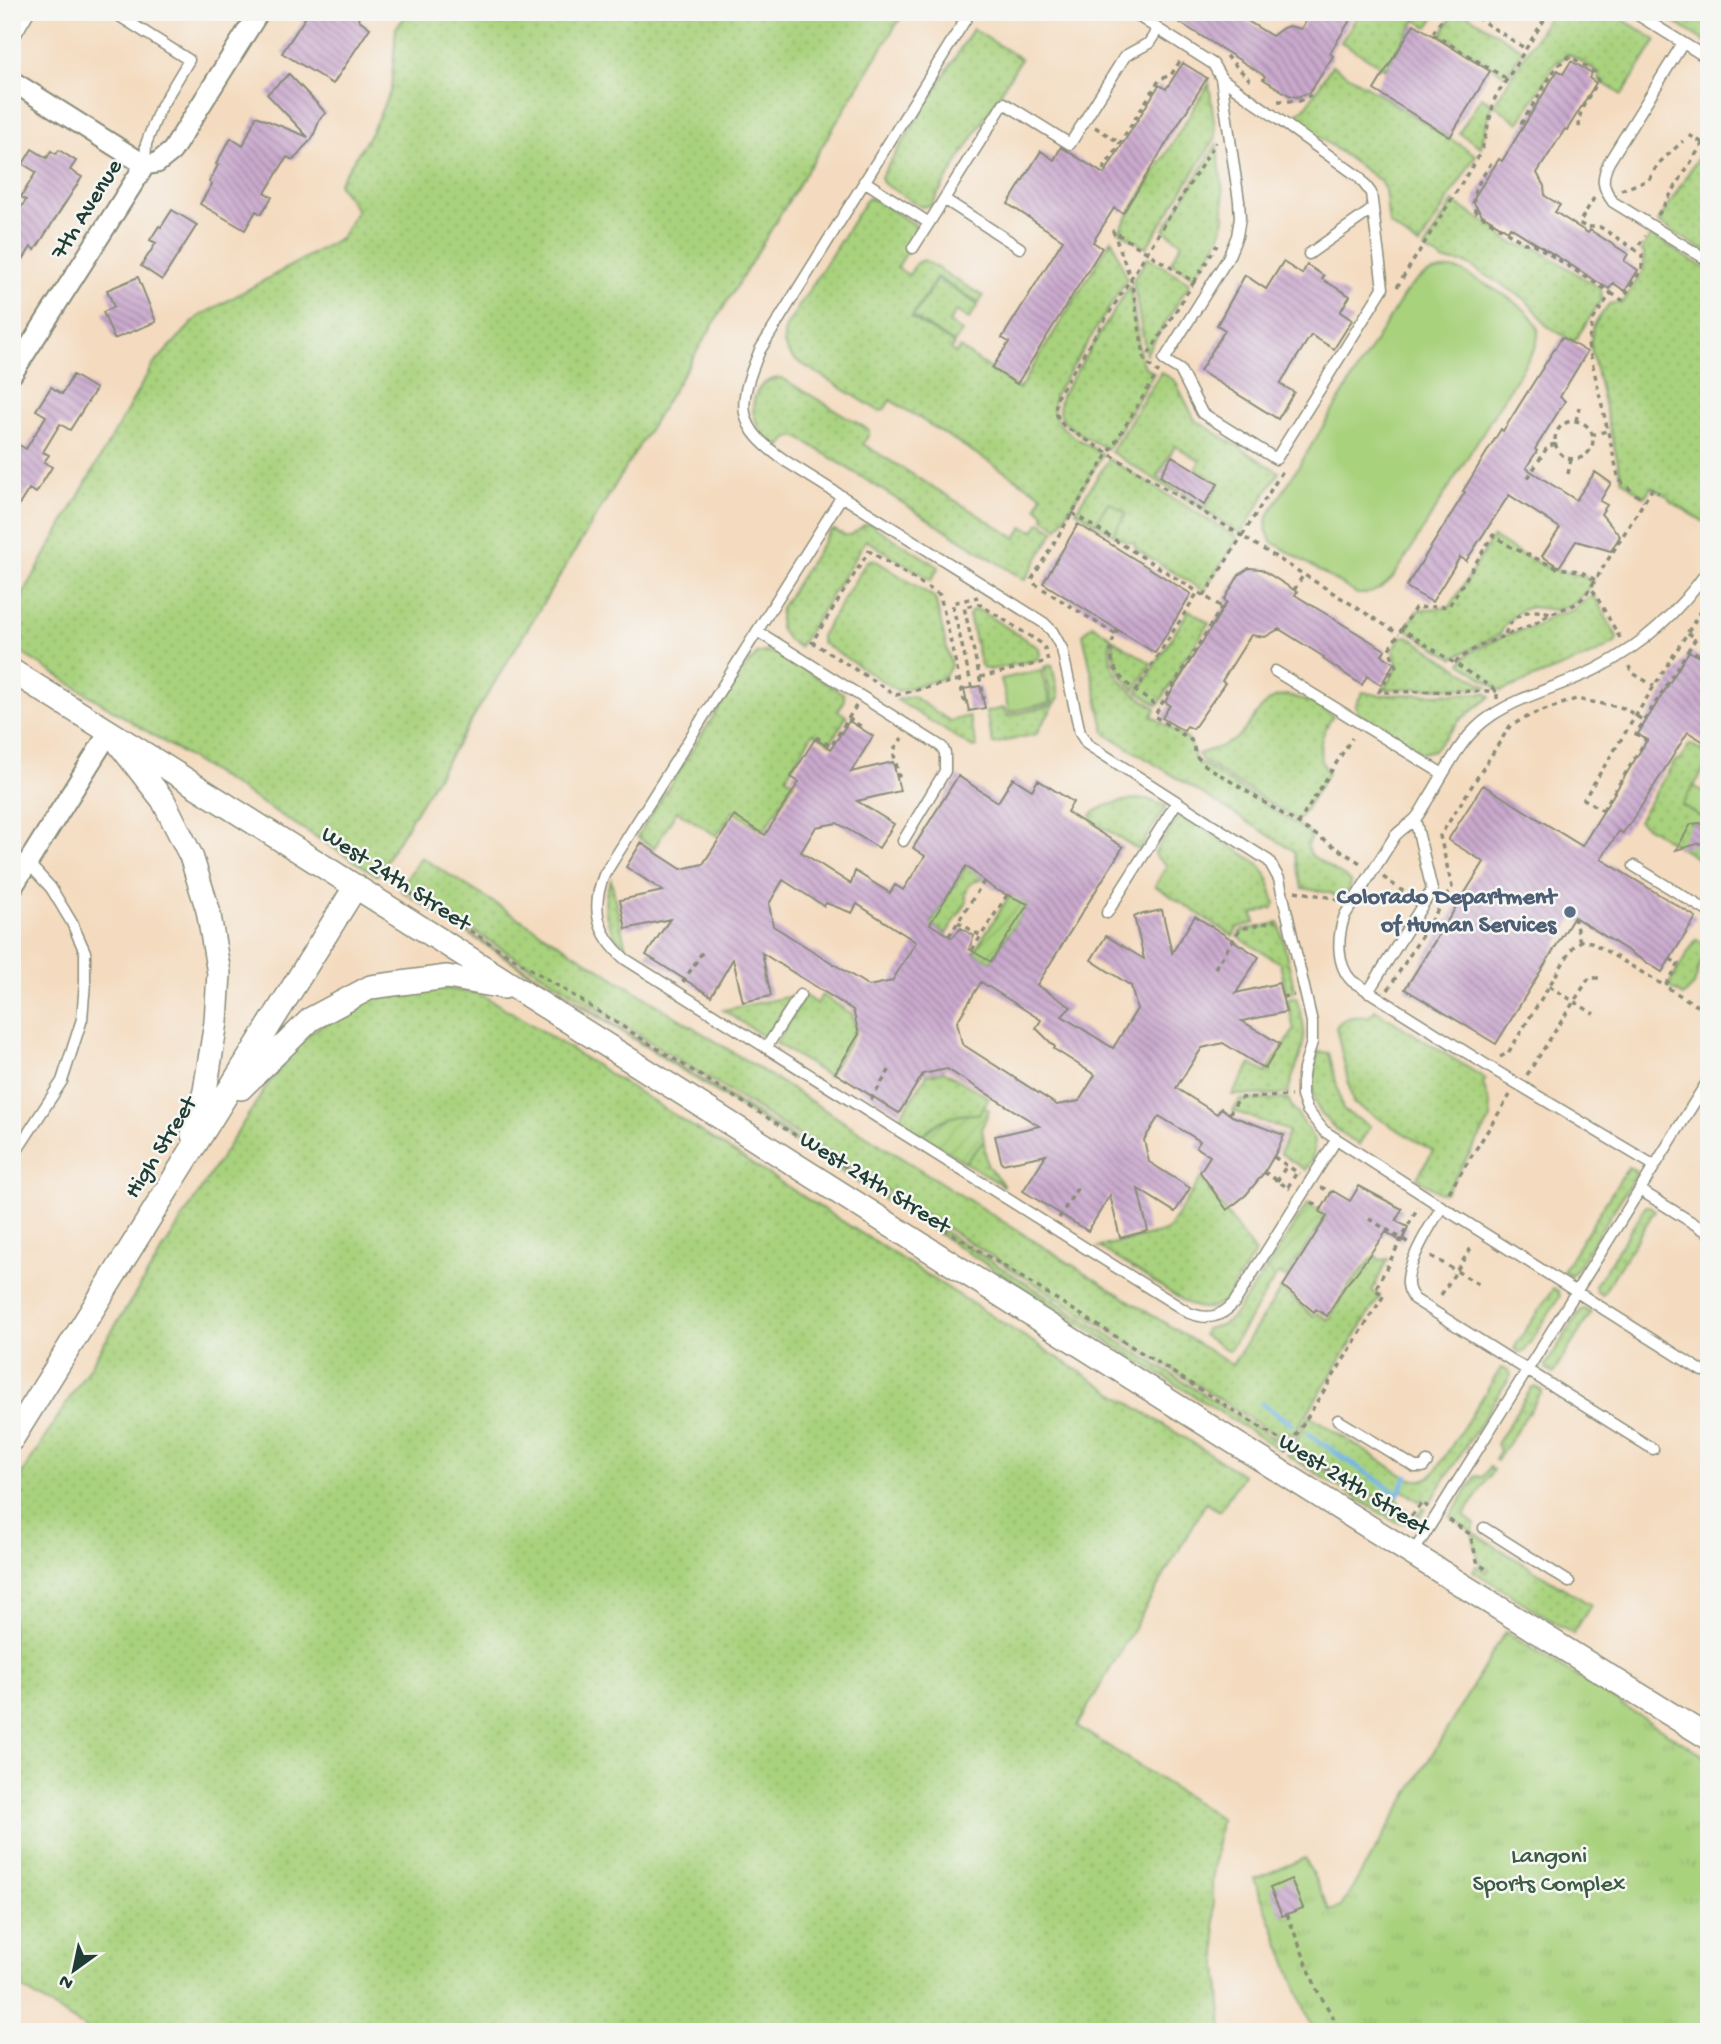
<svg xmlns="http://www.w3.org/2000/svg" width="1721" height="2044" viewBox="0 0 1721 2044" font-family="'Gochi Hand',sans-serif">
<defs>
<pattern id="grass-dots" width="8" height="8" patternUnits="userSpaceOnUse" patternTransform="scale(1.75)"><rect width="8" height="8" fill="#a9d27d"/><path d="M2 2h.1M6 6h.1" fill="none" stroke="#91b56d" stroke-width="1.8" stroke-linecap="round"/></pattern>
<pattern id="park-tufts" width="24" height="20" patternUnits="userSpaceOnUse" patternTransform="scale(1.75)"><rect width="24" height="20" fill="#a9d27d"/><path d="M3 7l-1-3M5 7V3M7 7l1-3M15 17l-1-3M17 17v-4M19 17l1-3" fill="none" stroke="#91b56d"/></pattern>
<pattern id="garden-furrows" width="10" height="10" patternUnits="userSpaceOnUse" patternTransform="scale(1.75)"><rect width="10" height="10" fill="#a9d27d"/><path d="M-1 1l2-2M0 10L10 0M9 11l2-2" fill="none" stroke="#91b56d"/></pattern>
<pattern id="building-back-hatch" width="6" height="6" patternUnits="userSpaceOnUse" patternTransform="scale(1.75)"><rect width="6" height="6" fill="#caa9cd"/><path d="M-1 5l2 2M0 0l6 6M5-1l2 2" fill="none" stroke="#a38ba7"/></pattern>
</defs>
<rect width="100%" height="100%" fill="#f6f6f2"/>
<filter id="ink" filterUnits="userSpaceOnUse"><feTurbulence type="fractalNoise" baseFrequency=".0143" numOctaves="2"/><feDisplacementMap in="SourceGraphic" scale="14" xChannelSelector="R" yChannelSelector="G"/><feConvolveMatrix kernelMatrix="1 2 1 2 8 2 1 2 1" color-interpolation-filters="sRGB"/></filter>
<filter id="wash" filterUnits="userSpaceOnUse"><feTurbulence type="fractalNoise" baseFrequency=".00686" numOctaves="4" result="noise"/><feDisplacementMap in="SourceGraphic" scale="28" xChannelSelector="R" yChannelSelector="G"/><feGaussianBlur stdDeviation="1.57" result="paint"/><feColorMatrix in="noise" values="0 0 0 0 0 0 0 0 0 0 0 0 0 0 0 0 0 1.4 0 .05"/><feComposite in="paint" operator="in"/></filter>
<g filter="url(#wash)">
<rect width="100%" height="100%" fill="#f4dbbf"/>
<path fill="url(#grass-dots)" stroke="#648858" stroke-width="2" d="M409 12H904L377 875 12 647V614L152 366 198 317 341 238 357 210 338 184 371 133 391 90 396 28Z
M1360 12H1438L1428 27 1416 20 1385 69 1341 42Z
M1455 12H1463L1523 50 1507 76 1441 35Z
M1552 12H1611L1656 40 1622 95 1600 81 1598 72 1569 54 1555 64 1519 123 1496 106V101Z
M1658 12H1709V44Z
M973 29 1021 59 931 205 921 207 883 183 881 177Z
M1332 65 1476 155 1419 246 1389 224 1385 190 1380 181 1293 118 1308 104Z
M1209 83 1216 137 1146 248 1119 231Z
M1481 97 1492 103 1481 147 1459 133Z
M1709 140V254L1658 222Z
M1217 144C1219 166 1228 210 1222 230 1217 247 1203 263 1194 277L1171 262 1182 243 1164 230Z
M869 198 879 202 918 227 919 231 917 236 897 268 909 275 916 263 924 260 983 296 979 303 937 277 911 318 954 344 951 350 956 353 960 348 1019 389 1112 239 1127 279 1055 395C1045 427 1081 440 1103 454L1058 528 1043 517 1044 514 1037 507 1042 495 890 400 884 410 879 411 794 359C784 349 781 340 786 327L864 203Z
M1453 202 1498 230 1503 237 1516 245 1533 246 1601 289 1602 299 1574 342 1546 325 1538 313 1525 299 1474 268 1465 263 1444 261 1424 249Z
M1651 235 1709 271V518L1706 523 1670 501 1668 497 1652 487 1644 497 1622 480 1590 344 1594 325 1609 304 1623 302 1644 269V252L1641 251Z
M1148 257 1190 283 1146 354 1133 280Z
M937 279 978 305 969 319 956 311 949 323 962 332 954 343 913 317Z
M1130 285 1141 360 1145 367 1154 373 1107 449C1087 437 1050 425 1061 396Z
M1161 372 1175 381 1195 420 1279 472 1241 534 1181 496 1183 493 1205 507 1219 484 1196 468 1200 461 1175 446 1157 477 1179 491 1178 494 1111 452Z
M782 378 869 430V434L863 444 1016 538 1023 527 1034 531 1040 522 1055 530 1025 580 798 437C789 436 785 440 780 447 773 443 767 439 762 433 746 412 752 378 782 378Z
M1109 459 1238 538 1204 591 1136 549 1134 542H1127L1113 534 1126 513 1108 502 1095 523 1076 510Z
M870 524 939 567 931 580 866 540 799 647 788 640 779 627 781 608 829 533 834 530 844 535H851L864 525Z
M1493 537C1512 550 1534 563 1556 570 1572 575 1577 572 1593 581L1585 593 1575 603 1556 610 1531 607 1521 610 1508 621 1500 634 1453 658 1406 629 1418 610 1450 607Z
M873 559 935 598 951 666 944 678 898 691 821 642V636L867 561Z
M1593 594 1617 637 1616 642 1597 653 1501 691 1461 663 1465 657 1475 650 1506 635 1536 626 1553 615 1571 611Z
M973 610H979L1039 648 1040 656 1036 660 989 670 983 668 980 663 969 615Z
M1189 610 1209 623 1189 655 1186 656 1182 662 1183 665 1158 705 1138 692Z
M1092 625 1111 637C1104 675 1128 690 1156 708L1152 716 1190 741 1194 756 1197 761 1308 832 1311 837 1307 846 1311 855 1351 881V885L1342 901 1330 893 1302 888 1294 851 1105 733 1083 634Z
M1408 636 1487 687 1384 689 1398 666 1393 650 1401 637Z
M1114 640 1151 663 1135 690C1120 676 1110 660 1114 640Z
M764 652 777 653 844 694V702L838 711 847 716 830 743 813 733 786 777 794 782 764 831 733 811 717 836 677 811 654 848 637 837 741 673 757 654Z
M1052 665 1059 697 1036 734 993 744 986 712 1004 708 1007 716 1053 705 1044 667Z
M1363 692 1377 695 1486 693 1490 697 1460 720 1434 750 1422 753 1357 713 1356 704Z
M1287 695 1313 703 1333 716C1321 734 1314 753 1328 773L1298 821 1204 762 1198 754C1210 750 1223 747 1234 740 1255 725 1257 698 1287 695Z
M912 696 950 721 969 716 977 747 973 748 897 700Z
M1690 744 1702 751 1705 747 1709 749V762L1682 805 1709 822 1707 828 1700 823 1691 824 1705 842 1709 835V866L1638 821 1675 761 1680 760Z
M1136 799H1147L1166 806 1139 850 1093 821 1091 815C1104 804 1119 802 1136 799Z
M1179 817 1186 818 1259 864 1268 878 1275 903 1273 908 1253 914 1255 923 1238 927 1233 936 1155 886 1167 865 1156 857 1155 852Z
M421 857 1232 1365 1281 1289 1313 1316 1317 1313 1328 1320 1350 1284 1375 1255 1380 1260 1388 1259 1372 1291 1380 1296 1293 1436 1286 1431 1281 1438 402 886Z
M967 865 983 876 981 880C969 881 963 891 967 902L946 934 930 924Z
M611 880 626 949C607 931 599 905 611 880Z
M400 890 1284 1445 1280 1450 1072 1319 1073 1316 1066 1312 1064 1314Z
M1279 923 1295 992 1286 993 1280 963 1238 937 1241 931Z
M1696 939 1709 947V955L1701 962 1694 985 1683 996 1668 986Z
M442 988 480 994 518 1016 1243 1475 1220 1511 1206 1503 1077 1726 1220 1818 1212 1884 1223 2032H92L12 1982V1490L220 1159 267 1086 293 1050 314 1030 369 998Z
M822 995 852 1014 856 1031 828 1076 776 1043 805 996 817 1004Z
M793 996 766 1035 763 1036 723 1010Z
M1296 997C1299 1009 1305 1022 1304 1035 1304 1055 1291 1074 1288 1094L1232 1095 1251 1064 1266 1073 1294 1030 1287 999Z
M1375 1010 1486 1079 1483 1083 1490 1105 1491 1119 1446 1192 1440 1193 1417 1178 1433 1151 1353 1103 1336 1027C1344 1015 1356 1016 1369 1017Z
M1318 1052 1329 1053 1343 1110 1370 1126 1359 1145C1317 1118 1304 1103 1318 1052Z
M944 1071 989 1098 979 1114C957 1113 937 1119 922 1136L898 1120 927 1075Z
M1288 1099C1301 1128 1328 1135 1306 1170L1280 1153 1289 1131 1233 1111 1240 1100Z
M984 1141 987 1165 1003 1184V1186L965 1162Z
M1628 1167 1635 1170 1636 1175 1573 1274 1570 1276 1564 1271V1269Z
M1201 1178 1255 1253 1225 1300C1214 1310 1204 1310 1190 1305L1099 1247 1167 1231Z
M1646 1206H1649L1655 1210 1602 1295 1596 1291 1595 1286Z
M1267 1268 1275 1278 1229 1351 1203 1335 1205 1329 1221 1325 1232 1318Z
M1553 1289 1558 1292 1560 1296 1524 1352 1521 1353 1515 1349V1346Z
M1584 1309 1591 1313 1553 1374 1546 1368V1365L1581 1310Z
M1501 1368 1509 1371 1511 1375 1429 1504 1422 1499 1420 1502 1402 1490 1397 1497 1399 1505 1407 1510 1404 1515 1292 1445 1310 1416 1403 1475C1415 1482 1425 1483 1435 1472Z
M1535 1387 1542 1391 1497 1461 1495 1460 1500 1450 1496 1444 1531 1389Z
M1291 1449 1401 1518C1411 1521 1417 1515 1423 1507L1426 1509C1417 1522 1407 1527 1392 1520L1287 1455Z
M1472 1532 1591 1605 1573 1634 1473 1571 1476 1566 1487 1572 1489 1569 1479 1563Z"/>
<path fill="url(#park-tufts)" stroke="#648858" stroke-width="2" d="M1505 1632 1709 1759V2032H1317L1310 2022 1254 1879 1305 1858 1330 1911 1341 1907Z"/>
<path fill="url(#garden-furrows)" stroke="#648858" stroke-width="2" d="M1011 893 1028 904 991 962 974 952Z
M984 1107 989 1110 982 1128 984 1141 965 1162 922 1136C937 1119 957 1113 979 1114Z
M1308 1203 1326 1216 1286 1278 1279 1273 1275 1278 1267 1268Z
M1489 1467 1493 1470 1464 1516 1475 1524 1472 1532 1450 1517 1476 1476 1483 1477Z"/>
<path fill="#a9d27d" stroke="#648858" stroke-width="2" d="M1451 269 1461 271C1482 283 1532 305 1538 329 1539 335 1537 340 1536 346L1395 575C1384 587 1374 595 1357 594L1271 541 1266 529 1268 516 1405 293C1418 277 1429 270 1451 269Z
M1109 502 1126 513 1113 534 1095 523Z
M1041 670 1050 703 1009 712 1001 679Z
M1693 786 1709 796V822L1682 805Z"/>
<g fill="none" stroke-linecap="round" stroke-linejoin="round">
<path stroke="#73b5e8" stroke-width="5" d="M1262 1404 1292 1424
M1308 1434 1398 1494 1407 1477"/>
</g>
<g id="blocks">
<path fill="url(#building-back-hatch)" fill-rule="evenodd" d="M309 12H362L358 19 370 28 333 84 282 53Z
M1163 12H1233L1272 36 1283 28 1289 26 1301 29 1311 12H1355L1330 53 1333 56 1313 88 1309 93 1296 97 1289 95 1263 79 1265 76Z
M1414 24 1490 71 1450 137 1374 90Z
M1571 61 1592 73 1589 78 1596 83 1567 130 1565 129 1537 173 1544 186 1545 196 1560 205 1555 212 1588 233 1590 230 1628 254 1624 261 1638 270 1625 291 1613 283 1609 289 1510 227 1508 231 1481 214 1474 203 1475 196 1499 159 1502 161 1558 70 1563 74Z
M1183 63 1207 78 1123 213 1114 208 1093 242 1102 248 1017 384 992 368 1009 342 1002 338 1063 240 1008 204 1041 151 1054 160 1061 147 1104 174 1159 85 1166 89Z
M289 74 326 113 320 119 312 139 302 149 299 154 293 160 287 157 265 193 272 197 261 214 256 211 245 230 200 204 212 184 209 182 218 165 216 164 231 138 243 146 256 116 308 137 267 94Z
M32 149 47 158 51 151 56 154 59 150 76 161 70 170 82 177 35 250 31 247 12 277V221L26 200 21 197 36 172 23 164Z
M172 210 197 225 162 280 141 266 156 243 150 240 159 226 161 227Z
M1283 262 1302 274 1307 265 1324 276 1322 279 1350 296 1340 312 1352 320 1334 349 1311 335 1280 384 1294 392 1278 419 1200 371 1225 330 1217 325 1245 275 1266 289Z
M138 277 156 322 114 339 103 312 114 307 107 290Z
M1562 337 1587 352 1560 397 1565 401 1535 449 1537 451 1526 468 1576 500 1595 472 1611 483 1600 501 1607 505 1601 514 1620 536 1611 551 1576 541 1559 567 1542 556 1560 528 1509 495 1466 561 1460 557 1432 602 1406 587 1465 492 1463 491 1501 429 1503 431Z
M73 375 96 389 70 430 60 424 43 452 49 455 44 462 52 467 36 493 29 489 12 516V476L18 467 12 463V441L26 449 46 416 36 410 51 387 62 394Z
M1172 456 1218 484 1204 505 1160 476Z
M1078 524 1191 594 1155 653 1043 583Z
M1249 568 1261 569 1297 592 1295 595 1385 650 1382 655 1394 663 1381 685 1367 676 1362 685 1323 659 1324 657 1279 629 1265 637 1251 635 1222 681 1225 683 1193 729 1187 726 1184 731 1162 718 1170 705 1165 702 1227 602 1224 600 1239 575Z
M1709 641V745L1688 732 1629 826 1628 825 1623 833 1619 831 1601 859 1696 917 1662 972 1574 917 1496 1044 1405 989 1484 862 1448 840 1483 785 1582 846 1647 740 1638 734 1689 651 1699 657Z
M980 686 985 708 969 711 964 689Z
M849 721 873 736 851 772 893 762 900 791 857 801 894 824 879 848 837 823 816 827 801 852 851 884 855 871 890 893 895 885 903 890 925 856 913 848 958 776 998 802 1013 778 1032 790 1038 780 1073 802 1067 812 1123 847 1037 985 1071 1007 1062 1016 1113 1048 1137 1009 1131 986 1091 960 1106 936 1144 959 1134 916 1162 910 1172 953 1195 916 1259 957 1236 993 1279 983 1286 1012 1242 1021 1280 1044 1265 1069 1223 1043 1202 1048 1176 1088 1217 1114 1221 1108 1232 1116 1284 1135 1278 1149 1264 1173 1246 1195 1227 1210 1200 1172 1210 1156 1196 1147 1200 1141 1159 1116 1144 1140 1149 1162 1190 1188 1175 1212 1138 1189 1148 1231 1120 1238 1110 1195 1088 1231 1023 1191 1046 1155 1002 1164 995 1136 1039 1126 947 1069 923 1074 899 1113 835 1073 859 1034 853 1010 762 953 771 996 743 1002 733 959 711 996 646 955 670 919 626 929 620 900 663 891 626 867 641 843 681 869 703 864 734 816 765 835 799 782 791 777 815 739 831 749ZM966 866 994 889 1028 904 991 962 969 949 974 936 961 928 952 938 930 924ZM783 880 824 906 826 903 852 913 857 904 916 942 892 981 869 986 773 926 769 904ZM981 982 1041 1020 1036 1028 1055 1047 1054 1049 1095 1075 1079 1101 1057 1105 962 1044 957 1022Z
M1700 823 1707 827 1709 833 1705 842 1676 850 1691 824Z
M1359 1186 1402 1209 1396 1221 1408 1227 1402 1242 1386 1232 1357 1272 1345 1286 1327 1316 1316 1309 1314 1312 1283 1286 1327 1216 1320 1212 1329 1196 1333 1191 1350 1201Z
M1291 1879 1303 1908 1282 1916 1270 1888Z"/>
</g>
</g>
<g filter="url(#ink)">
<use href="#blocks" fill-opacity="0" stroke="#8a8c7a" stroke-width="2"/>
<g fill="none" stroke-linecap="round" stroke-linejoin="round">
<defs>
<path id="service" d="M113 12 189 60 159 110 146 144 145 165
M970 12 760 350C737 405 734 426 787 462L1044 623 1052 631 1062 649 1080 733 1087 744 1269 861 1279 879 1312 1022V1042L1304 1069 1302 1083V1096L1307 1110 1324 1131 1442 1207
M1633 12 1709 59
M1158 29 1213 64 1221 78 1239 201 1240 218 1237 236 1228 258 1164 360 1180 370 1202 413 1276 459 1383 288 1371 193 1359 177 1221 78
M12 41 29 12
M1683 43 1609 162C1601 179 1602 187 1613 202L1709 261
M864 181 929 223 1004 103 1070 144 1125 56 1149 43 1158 29 1132 12
M944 199 1020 248
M913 248 929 223
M1309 254 1373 209
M842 496 604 875C590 910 598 935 625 959L1189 1313C1208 1320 1220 1318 1234 1303L1336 1140
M757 631 942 747 945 753V771L903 841
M1275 671 1443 774
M1634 866 1709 912
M1107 913 1177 802
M1368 992 1432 890 1415 819
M766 1048 800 995
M12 1158 62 1081 82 1019 85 982V952L72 923 51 888 28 863
M1655 1166 1496 1071 1352 981C1336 965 1337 936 1345 915L1395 836C1401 829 1409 825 1415 819 1421 813 1425 803 1430 796 1448 767 1462 735 1491 716 1523 694 1564 686 1598 668 1643 645 1680 610 1709 569
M1640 1190 1709 1233
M1338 1420 1415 1467H1423L1427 1462
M1653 1449 1414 1299C1411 1294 1408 1290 1408 1284 1406 1265 1431 1224 1442 1207L1702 1371
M1484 1528 1569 1582
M1413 1553 1709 1079"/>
<path id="minor" d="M12 81 145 165
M12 374 145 165 157 163 172 151 259 12
M12 888 110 731"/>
<path id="tertiary" d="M12 671C579 1024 1140 1388 1709 1738
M120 745 163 800 191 856 208 910 219 973 216 1022 205 1091 193 1135
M241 1088 311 1019 371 987 447 977 504 987
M12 1439 356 886"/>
</defs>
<use href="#service" stroke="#8a8c7a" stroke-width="13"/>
<use href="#minor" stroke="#8a8c7a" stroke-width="23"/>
<use href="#tertiary" stroke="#8a8c7a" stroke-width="26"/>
<path stroke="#8a8c7a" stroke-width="3.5" stroke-dasharray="5 5" stroke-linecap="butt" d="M1468 12 1526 49
M1433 33 1446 12
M1433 34 1507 79
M1226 56 1250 80
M1278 101H1299L1311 95
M1521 124 1557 66 1570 56 1596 73 1598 82C1587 100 1576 111 1580 132
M1095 127 1120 143
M1689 135 1703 143
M1482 149 1495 98 1549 12
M1491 163C1482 179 1467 195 1476 212L1524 243H1532L1611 293 1593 320 1588 344 1619 480 1644 501
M1103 170 1160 79 1171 75 1182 58
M1621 190 1649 180 1658 164 1683 141
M1594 198 1579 223 1586 227H1600L1636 250 1645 236
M1658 215 1709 133
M1194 282 1217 245
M1397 287 1479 155
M1611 293 1622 300 1642 269V254L1637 251
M1576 421 1579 407
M1555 440a19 19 0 1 1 38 0a19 19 0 1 1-38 0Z
M1591 435 1607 431
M1282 472 1242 536 1399 634
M1568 474 1571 459
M1528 478 1548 446 1556 444
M1072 513 1222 607
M1294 590 1304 574
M1204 596 1242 536 1064 426C1055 416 1054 408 1058 395L1216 142
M1222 607 1154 716 1191 740 1197 757 1205 765 1362 864
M1118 629C1096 667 1131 689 1159 707
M1402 629 1415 608 1449 606 1493 535 1511 547 1557 568 1580 571 1595 580
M1688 633 1696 638 1689 649
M1115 634 1035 584 1032 579 1158 372 1145 362 1131 279 1113 231 1194 282 1144 361
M1505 634C1514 612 1529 608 1551 613
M1620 638 1591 587 1652 489 1659 493
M1455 663C1478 642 1506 637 1533 624 1540 621 1545 616 1552 613 1572 605 1578 607 1591 587
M1629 666 1631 672 1654 686
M980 677 1048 661 1044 645 979 604 964 607 984 697 982 698
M959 680 896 695 812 642 869 551 940 595 964 700H966
M972 688 952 603 978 597
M1135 692 1198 592
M1497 699V691L1402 629 1389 649 1396 665 1379 692 1497 691
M848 718 862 727 861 729
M816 737 831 746 856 706
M897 776H899L893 751 902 738
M1603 810 1646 740 1636 734 1689 649 1698 654 1709 637
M1604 811 1584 799 1709 598
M1298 824 1352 738
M1383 877 1411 897
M402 888 1403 1517 1412 1515 1422 1503 1428 1507
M1295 891 1333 898 1339 901
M1445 900 1456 907
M1574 917 1580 942
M958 922 981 936
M949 936 986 878
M972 950 1009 892
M1670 959 1679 964 1665 986 1709 1013
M1215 968 1240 929 1275 921
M683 982 703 951
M1549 986 1594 1014
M1388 990 1452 887 1440 836 1510 726 1531 715 1576 699 1624 708 1644 721
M1283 997 1294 995
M1500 1057 1508 1053 1573 947 1581 941 1591 942 1665 986
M1527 1075 1589 978H1600
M871 1100 890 1069
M1229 1114 1239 1098 1291 1096
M1274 1157 1300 1174
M1264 1172 1290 1189
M1277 1181 1287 1165
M1288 1187 1297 1172
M1321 1187 1332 1193
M1449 1192 1510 1095
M1312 1202 1322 1209
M1059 1218 1078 1187
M1369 1219 1409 1243
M1431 1256 1480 1285
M1441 1295 1471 1248
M1285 1453 1384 1295 1375 1290 1418 1207
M1449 1520 1470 1534 1478 1564 1488 1570
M1287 1914 1317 1990 1342 2032"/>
<use href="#service" stroke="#fff" stroke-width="10"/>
<use href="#minor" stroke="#fff" stroke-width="19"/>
<use href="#tertiary" stroke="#fff" stroke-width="23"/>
</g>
</g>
<circle fill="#5c6f8a" stroke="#f6f6f2" stroke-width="2.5" cx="1570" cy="912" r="7"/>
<g text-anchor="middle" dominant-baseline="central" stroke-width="5" stroke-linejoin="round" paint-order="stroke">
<g font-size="24" fill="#1f3d34" stroke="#f6f6f2">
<text transform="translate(88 210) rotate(-58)">7th Avenue</text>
<text transform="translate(395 880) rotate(33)">West 24th Street</text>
<text transform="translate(162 1148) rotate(-58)">High Street</text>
<text transform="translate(874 1184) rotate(32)">West 24th Street</text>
<text transform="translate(1353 1486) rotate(32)">West 24th Street</text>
</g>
<g font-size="24" font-weight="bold" fill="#4e5e75" stroke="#f6f6f2" text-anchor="end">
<text x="1556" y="898">Colorado Department<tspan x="1556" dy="28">of Human Services</tspan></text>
</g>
<g font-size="24" fill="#3b5b43" stroke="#f6f6f2">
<text x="1549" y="1857">Langoni<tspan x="1549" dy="28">Sports Complex</tspan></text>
</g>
</g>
<rect width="1721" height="2044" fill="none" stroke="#f6f6f2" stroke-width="42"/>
<g transform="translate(74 1970) rotate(213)" stroke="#f6f6f2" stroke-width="5" paint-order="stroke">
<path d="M0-5L12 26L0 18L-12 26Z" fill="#1f3d34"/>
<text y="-10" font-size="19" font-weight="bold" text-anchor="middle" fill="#1f3d34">N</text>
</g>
</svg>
